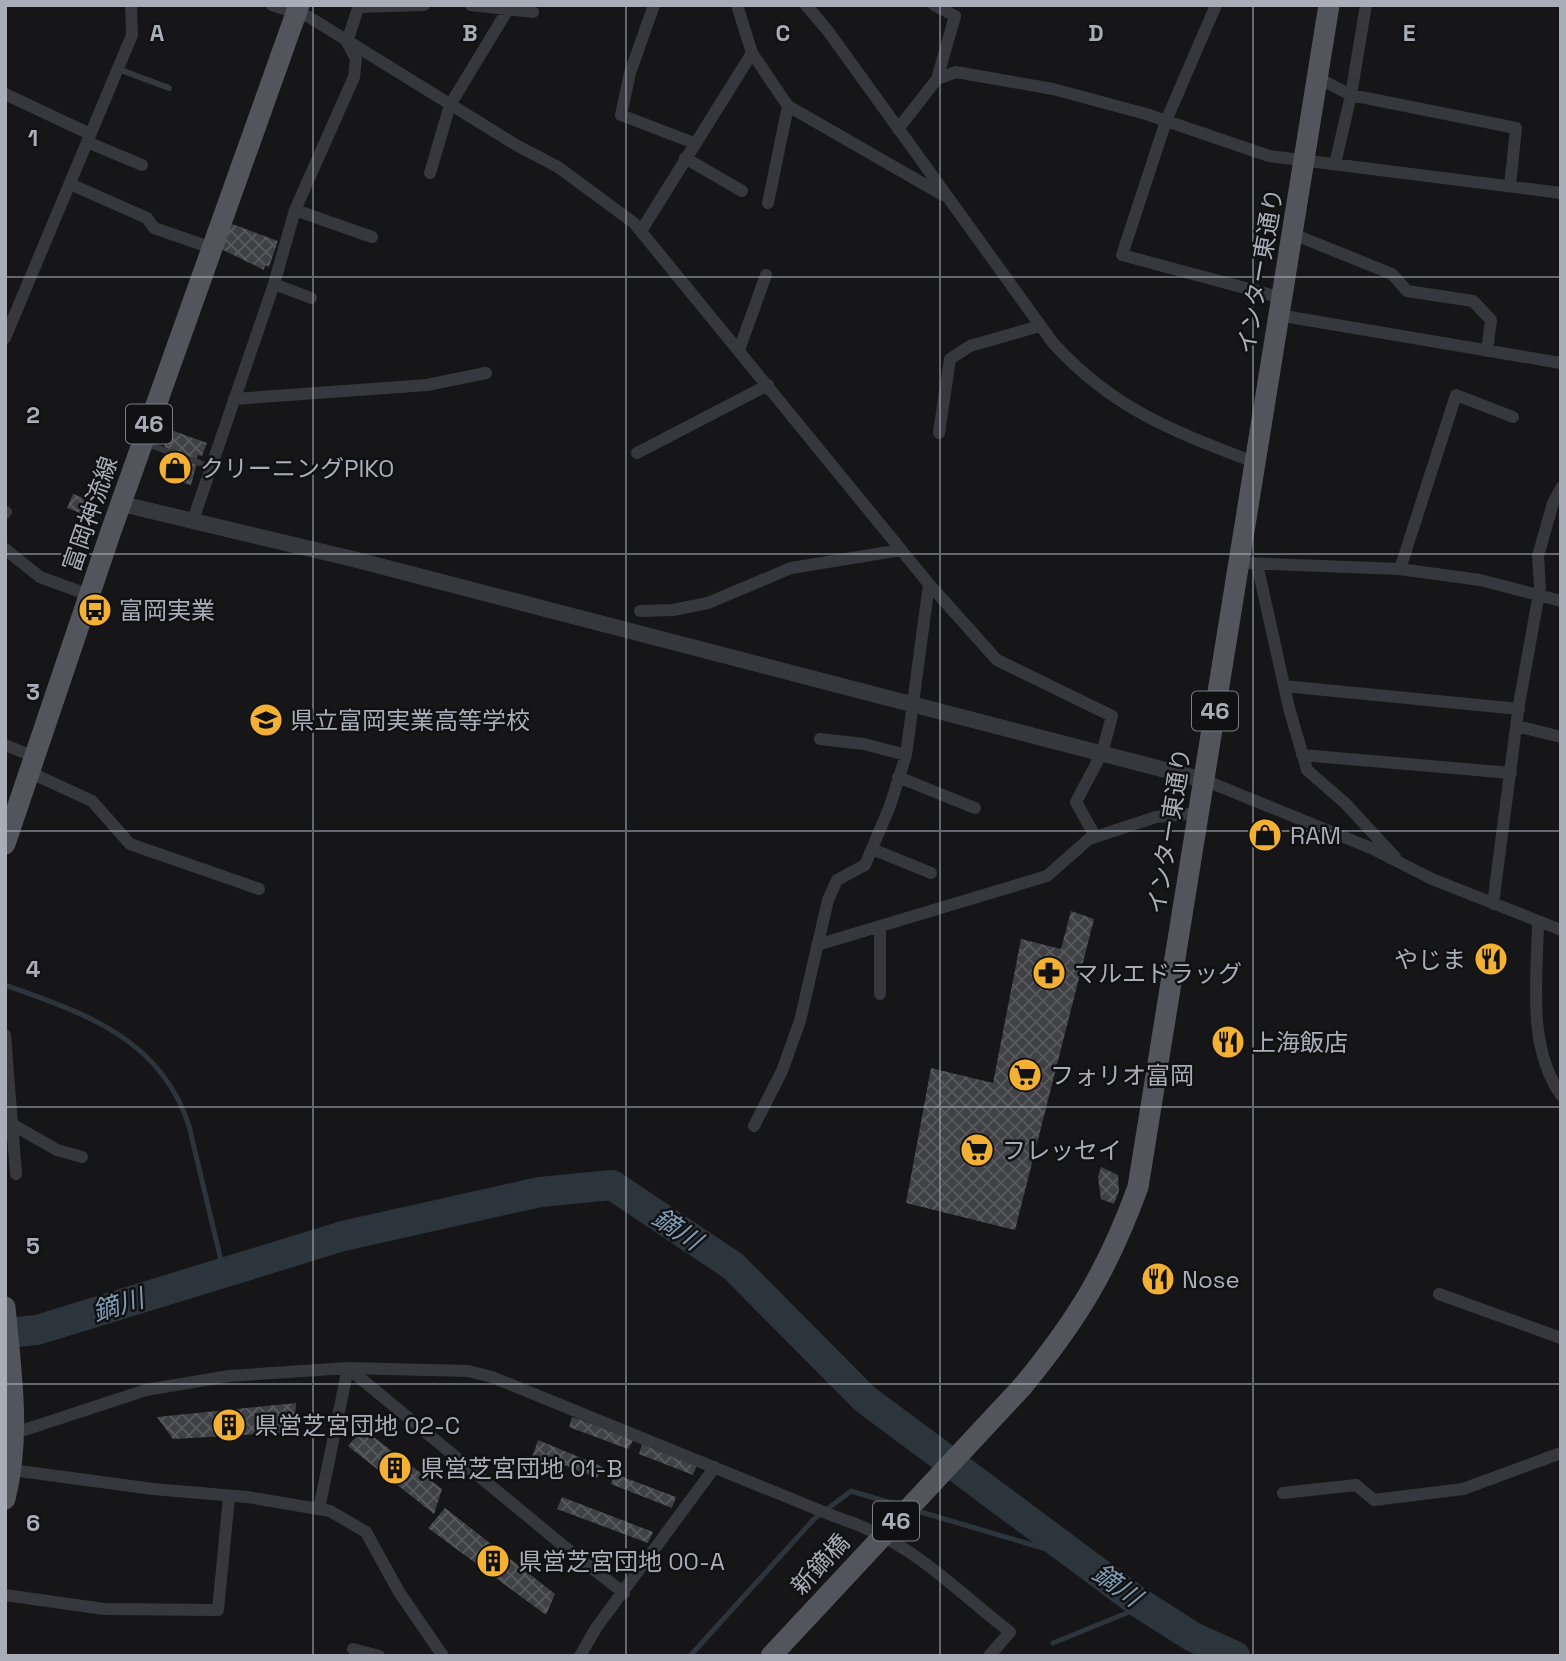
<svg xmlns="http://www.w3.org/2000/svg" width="1566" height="1661" viewBox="0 0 1566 1661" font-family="'Space Grotesk','Noto Sans JP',sans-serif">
<defs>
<pattern id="building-cross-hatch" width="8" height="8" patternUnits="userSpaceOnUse" patternTransform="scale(1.75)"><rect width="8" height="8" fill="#404145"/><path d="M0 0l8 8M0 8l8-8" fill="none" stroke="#595a5e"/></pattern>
</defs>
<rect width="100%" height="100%" fill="#161618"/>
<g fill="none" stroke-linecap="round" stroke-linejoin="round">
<path stroke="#2c353c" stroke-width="5" d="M5 985C84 1013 161 1038 189 1126L224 1273
M914 1510 1080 1559
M1053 1643 1144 1606
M690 1656 814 1519 851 1491 901 1506"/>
<path stroke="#2c353c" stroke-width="30" d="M5 1333 37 1330 343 1236 540 1192 612 1185 733 1266 865 1399 1138 1602 1193 1637 1235 1656"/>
</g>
<path fill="url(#building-cross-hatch)" d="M232 224 278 241 269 267 265 265 264 270 221 249Z
M171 430 207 443 202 456 198 455 196 460 164 447Z
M166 454 197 463 191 485 160 476Z
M73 494 94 502 88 516 67 508Z
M1071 911 1094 919 1015 1230 906 1203 931 1068 993 1083 1021 939 1061 949Z
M1101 1167 1118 1175 1119 1191 1114 1204 1101 1199 1098 1177Z
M296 1403 294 1432 173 1439 157 1417Z
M572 1417 634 1439 628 1449 569 1427Z
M363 1429 442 1489 434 1514 348 1446Z
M538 1440 603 1467 597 1478 546 1458 540 1463 531 1460Z
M642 1444 697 1465 693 1475 639 1454Z
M615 1474 676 1497 672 1508 611 1484Z
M562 1497 653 1532 648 1543 557 1509Z
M445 1508 555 1594 546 1615 428 1528Z"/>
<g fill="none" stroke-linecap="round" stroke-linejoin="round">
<path stroke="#37383d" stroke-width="6" d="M118 69 169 88
M147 444 211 467"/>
<path stroke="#37383d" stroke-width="12" d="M272 5 309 17 516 145 558 167 634 223 929 584 997 660 1112 716 1102 753 1076 802 1095 836
M471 5 533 12
M654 5 630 73 621 115 694 143
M737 5 752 53 788 106 943 195
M806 5 828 31 1053 343C1113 409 1173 431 1254 462
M934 5 955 16 937 79
M1216 5 1166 121 1122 255 1282 298
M358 7 424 5
M1318 78 1351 95 1516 128 1510 186
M5 94 90 134
M898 129 937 79 956 72 1053 89 1146 114 1269 156 1561 193
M87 142 142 165
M685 158 742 191
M1335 164 1351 95 1366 5
M430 173 450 105 507 11
M70 184 147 218 154 228 212 248
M768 203 788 106
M295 210 372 237
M641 231 752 53
M1293 234 1392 274 1407 291 1473 301 1491 320 1487 351
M274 284 311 298
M1278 315 1561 363
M5 338 132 35 131 5
M739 350 766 275
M234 399 427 385 486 373
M939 433 950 359 970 346 1040 326
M637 453 768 385
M5 513 6 512
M193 520 274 284 295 210 354 77 356 59 347 42 359 5
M5 549 40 577 89 595
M1240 556 1243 563 1400 569 1456 395 1513 417
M1257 564 1289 708 1307 770 1345 803 1395 857
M1399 569 1480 580 1561 601
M640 611 673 610 708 603 791 568 901 550
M1284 686 1519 709
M1517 726 1561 737
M820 739 864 744 906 755
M5 745 35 757
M1302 755 1511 773
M29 772 92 801 130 844 259 889
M898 777 975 808
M1204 780 1371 848 1432 879 1561 930
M872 849 931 873
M1493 904 1519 704 1540 588 1538 556 1553 503 1561 488
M1538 923C1537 980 1527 1046 1561 1095
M880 927V994
M817 945 1047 876 1089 839 1156 817 1199 813
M5 1035 16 1174
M15 1126 57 1150 82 1157
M754 1126 782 1071 800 1021 828 900 837 880 865 865 890 806 906 755 929 584
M1439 1294 1561 1338
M348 1368 571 1552 624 1593
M15 1433 146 1390 229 1376 348 1368 468 1371 492 1377 836 1517C912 1541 949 1585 1010 1632L989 1656
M12 1470 153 1489 247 1497 330 1511 366 1532 399 1592 443 1656
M1283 1493 1356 1485 1374 1500 1463 1489 1561 1453
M319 1509 348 1368
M5 1595 104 1609 218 1610 229 1497
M353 1649 379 1656
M580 1656 596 1628 715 1467"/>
<path stroke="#37383d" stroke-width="16" d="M122 504 353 559 1204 780"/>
<path stroke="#53555c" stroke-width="21" d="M5 844 110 534 299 5
M5 1307C11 1372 21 1435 5 1499
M1022 1387C1078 1319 1108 1269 1138 1187L1329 5"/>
<path stroke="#53555c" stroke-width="21" d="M771 1656 1022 1387"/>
</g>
<path fill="none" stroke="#a8adb8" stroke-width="2" stroke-opacity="0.55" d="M313 5V1656M626 5V1656M940 5V1656M1253 5V1656M5 277H1561M5 554H1561M5 831H1561M5 1107H1561M5 1384H1561"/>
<defs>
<symbol id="shop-disc" viewBox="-11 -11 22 22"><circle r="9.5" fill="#f2b134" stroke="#111113"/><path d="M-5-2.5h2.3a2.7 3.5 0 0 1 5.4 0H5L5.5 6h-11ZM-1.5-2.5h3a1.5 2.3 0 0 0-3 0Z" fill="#111"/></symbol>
<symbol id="bus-disc" viewBox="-11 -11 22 22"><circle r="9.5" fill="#f2b134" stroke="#111113"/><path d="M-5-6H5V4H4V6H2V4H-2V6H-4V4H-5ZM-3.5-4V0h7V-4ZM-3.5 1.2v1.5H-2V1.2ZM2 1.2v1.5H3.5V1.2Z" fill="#111"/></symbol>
<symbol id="school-disc" viewBox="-11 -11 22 22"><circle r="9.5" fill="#f2b134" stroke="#111113"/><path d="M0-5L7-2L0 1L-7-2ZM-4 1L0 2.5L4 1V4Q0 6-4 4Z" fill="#111"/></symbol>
<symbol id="restaurant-disc" viewBox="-11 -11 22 22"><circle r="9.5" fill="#f2b134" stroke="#111113"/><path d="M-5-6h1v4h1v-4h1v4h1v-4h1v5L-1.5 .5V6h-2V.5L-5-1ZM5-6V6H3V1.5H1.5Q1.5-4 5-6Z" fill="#111"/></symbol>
<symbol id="pharmacy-disc" viewBox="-11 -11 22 22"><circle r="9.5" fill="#f2b134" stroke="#111113"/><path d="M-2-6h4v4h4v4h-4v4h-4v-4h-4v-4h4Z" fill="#111"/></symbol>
<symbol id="supermarket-disc" viewBox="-11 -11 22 22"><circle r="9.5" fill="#f2b134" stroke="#111113"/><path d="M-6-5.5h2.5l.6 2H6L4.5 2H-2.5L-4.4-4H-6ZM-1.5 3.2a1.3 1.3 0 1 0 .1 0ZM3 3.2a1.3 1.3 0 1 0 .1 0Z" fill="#111"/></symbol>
<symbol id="building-disc" viewBox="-11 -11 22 22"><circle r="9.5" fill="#f2b134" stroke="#111113"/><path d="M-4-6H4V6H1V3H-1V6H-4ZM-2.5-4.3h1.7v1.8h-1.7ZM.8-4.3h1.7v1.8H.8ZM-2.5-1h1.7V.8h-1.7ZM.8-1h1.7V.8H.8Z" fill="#111"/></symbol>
</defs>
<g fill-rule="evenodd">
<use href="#shop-disc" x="156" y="449" width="38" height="38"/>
<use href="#bus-disc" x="76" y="591" width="38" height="38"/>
<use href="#school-disc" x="247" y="701" width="38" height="38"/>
<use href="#shop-disc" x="1246" y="816" width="38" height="38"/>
<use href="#restaurant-disc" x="1472" y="940" width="38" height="38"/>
<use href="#pharmacy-disc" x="1030" y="954" width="38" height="38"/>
<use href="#restaurant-disc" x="1209" y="1023" width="38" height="38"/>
<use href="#supermarket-disc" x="1006" y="1056" width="38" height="38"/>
<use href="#supermarket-disc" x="958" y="1131" width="38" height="38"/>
<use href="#restaurant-disc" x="1139" y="1260" width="38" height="38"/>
<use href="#building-disc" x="210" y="1406" width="38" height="38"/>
<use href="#building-disc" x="376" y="1449" width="38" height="38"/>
<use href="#building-disc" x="474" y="1542" width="38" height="38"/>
</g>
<g text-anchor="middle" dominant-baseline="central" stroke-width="5" stroke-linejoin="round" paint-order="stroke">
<g fill="#111113" stroke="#7b7e86" stroke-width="2">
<rect x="126" y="404.5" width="46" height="39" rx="5"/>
<rect x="1192" y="691.5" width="46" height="39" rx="5"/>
<rect x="873" y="1501.5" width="46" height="39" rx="5"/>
</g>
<g font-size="23" font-weight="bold" fill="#a8adb8">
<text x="149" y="424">46</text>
<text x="1215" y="711">46</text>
<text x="896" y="1521">46</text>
</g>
<g font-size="24" fill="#a8adb8" stroke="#111113">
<text transform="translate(1260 271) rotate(-80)">インター東通り</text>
<text transform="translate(90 514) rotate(-71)">富岡神流線</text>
<text transform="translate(1169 831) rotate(-81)">インター東通り</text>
<text transform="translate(820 1564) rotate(-47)">新鏑橋</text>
</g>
<g font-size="24" fill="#a8adb8" stroke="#111113" text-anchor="start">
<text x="200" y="468">クリーニングPIKO</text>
<text x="119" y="610">富岡実業</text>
<text x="290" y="720">県立富岡実業高等学校</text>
<text x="1290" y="835">RAM</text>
<text x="1466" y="959" text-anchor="end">やじま</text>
<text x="1074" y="973">マルエドラッグ</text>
<text x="1252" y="1042">上海飯店</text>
<text x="1050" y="1075">フォリオ富岡</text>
<text x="1002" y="1150">フレッセイ</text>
<text x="1182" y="1279">Nose</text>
<text x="254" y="1425">県営芝宮団地 02-C</text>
<text x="420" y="1468">県営芝宮団地 01-B</text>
<text x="518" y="1561">県営芝宮団地 00-A</text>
</g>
<g font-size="26" font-style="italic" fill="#7f9bb3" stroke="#111113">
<text transform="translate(677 1229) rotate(34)">鏑川</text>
<text transform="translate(118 1305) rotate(-17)">鏑川</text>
<text transform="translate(1117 1585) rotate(36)">鏑川</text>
</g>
</g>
<g font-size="23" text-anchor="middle" font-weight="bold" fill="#a8adb8" stroke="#111113" stroke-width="5" stroke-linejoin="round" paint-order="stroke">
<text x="157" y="41">A</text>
<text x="470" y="41">B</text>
<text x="783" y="41">C</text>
<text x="1096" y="41">D</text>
<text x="1409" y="41">E</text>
<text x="33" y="146">1</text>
<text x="33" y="423">2</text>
<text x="33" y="700">3</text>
<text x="33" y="977">4</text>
<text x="33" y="1254">5</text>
<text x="33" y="1531">6</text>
</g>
<rect width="1566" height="1661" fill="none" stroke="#a8adb8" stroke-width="14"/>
</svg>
